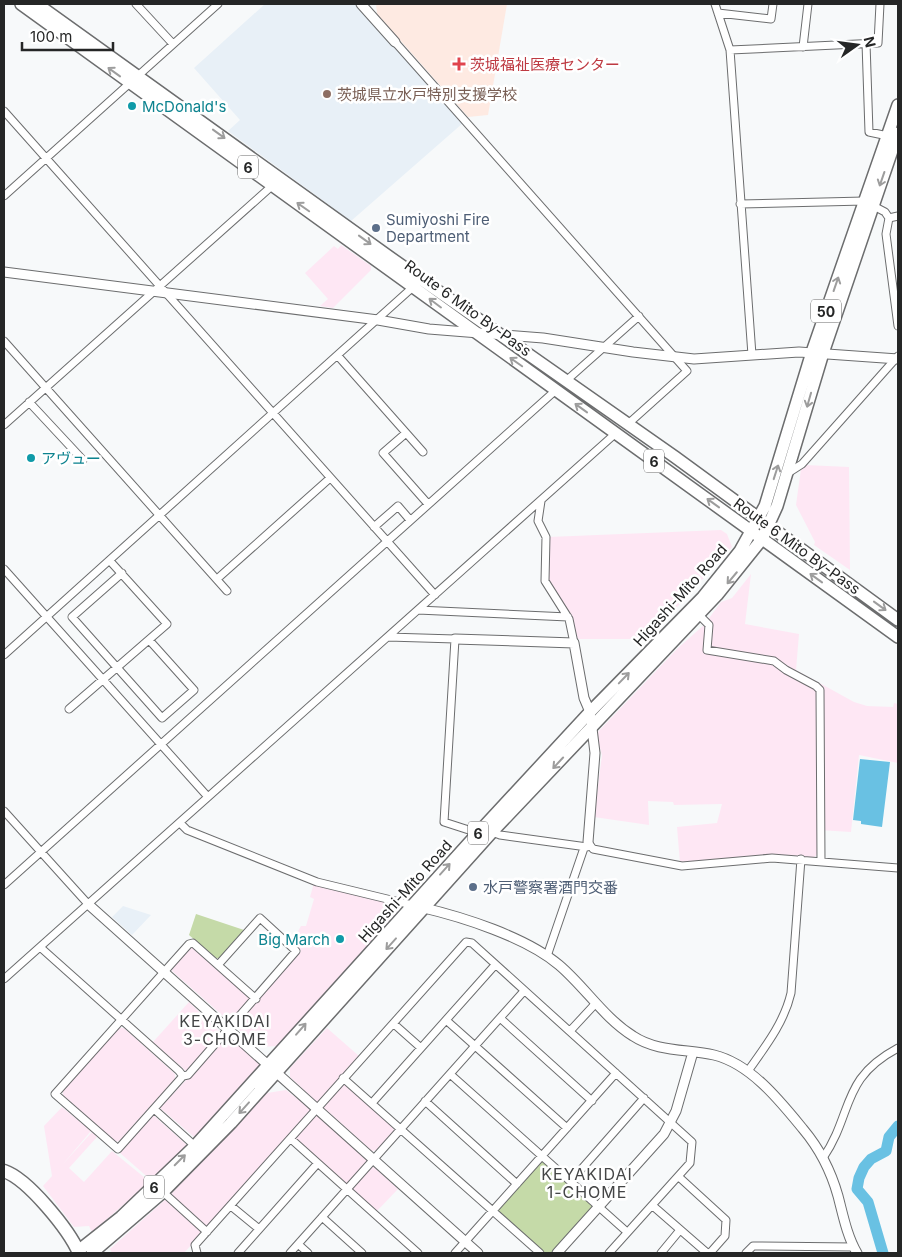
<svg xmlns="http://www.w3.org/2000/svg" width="902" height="1257" viewBox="0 0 902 1257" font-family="Inter,'Noto Sans JP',sans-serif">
<rect width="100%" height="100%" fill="#f7f9fa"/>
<path fill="#fee7f4" d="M341 245 371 266V270L333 308 320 306 328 299 305 273 334 246 338 249Z
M805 465 849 467 850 570 814 545 815 542 796 505 801 469Z
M721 530 727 534 732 547 647 640 643 636 640 639H578L569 613 551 589 547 576 548 537Z
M751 574 745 624 799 634 796 670 854 702 867 706 893 707 894 703 898 704V763L859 755 851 832 819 830 820 852 813 858 770 855 680 863 677 827 717 823 722 804 674 805 673 802 648 801 649 825 594 817 602 755 596 734 678 648 704 625 721 602 732 598Z
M314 883 402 906 278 1046 259 1047 235 1026 301 951 292 942 301 926H306L314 899 310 897Z
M193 947 251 1000 231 1023 172 971 173 967 189 948Z
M189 1002 222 1034 187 1072 153 1042Z
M119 1028H124L175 1074V1079L119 1141 115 1142 63 1095V1090Z
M327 1028 359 1056 318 1103 290 1077V1068Z
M228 1035 264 1065 194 1137 160 1108Z
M344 1083 393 1126 394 1131 377 1150 372 1151 323 1107Z
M286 1090 312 1110 205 1229 169 1196 267 1093Z
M62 1107 91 1131 63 1164 92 1132 97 1137 69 1168 84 1182 112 1151 150 1182 92 1232 89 1226 74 1227 43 1186 52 1176 44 1126Z
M317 1113 369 1159 347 1184 295 1138Z
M153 1115 187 1145 152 1181 120 1153Z
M374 1167 398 1189 376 1212 352 1190V1186L368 1168Z
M166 1199 203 1232 184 1253H112L110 1249Z"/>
<path fill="#e8f0f7" d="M265 4H357L463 123 351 221 228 131 240 120 194 68Z
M123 906 151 915 132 935 112 917Z"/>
<path fill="#feeae2" d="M376 4H507L488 115 468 117 377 14Z"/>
<path fill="#c5daa8" d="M196 914 244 930 220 958H215L189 935Z
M545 1161 592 1204V1208L551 1253H543L499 1213V1209L540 1162Z"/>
<path fill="#69c1e3" d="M860 759 890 762 882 827 861 824V821L853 820Z"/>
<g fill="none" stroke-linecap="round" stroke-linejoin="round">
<path stroke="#69c1e3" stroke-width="11" d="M883 1253 868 1202 857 1189 859 1178 864 1167 871 1159 886 1151 889 1137 898 1126"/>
<defs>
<path id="minor" d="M136 4 173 44
M715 4 730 50 752 355
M718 13 771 19 773 4
M395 42 687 371 628 424
M866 43 869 132 888 136
M803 47 808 4
M730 50 878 43 880 4
M4 111 435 595
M4 196 218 4
M740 204 864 201 885 212 889 218
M898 216 889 218 886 234 898 326
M4 341 227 591
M338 356 423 452
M567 380 639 316
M29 402 83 460
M4 425 273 185
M406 433 383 453 428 504
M788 473 802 464 898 356
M541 501 538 521 546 537 545 581 569 619 574 643
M374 527 398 506 410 520
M4 569 208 797
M122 573 72 617 162 718 194 690 150 641
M217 579 329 479
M418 610 568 617
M699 615 709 625 707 650 774 661 786 670 816 686 820 690 821 861
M388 637 455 639 444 822 478 833
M4 655 413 287
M69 709 167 624 110 561
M4 811 88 904
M180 823 187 830 317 882 412 905
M492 832 500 835 587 847
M588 842 593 849 682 866 772 858 898 868
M4 885 556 390
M40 947 179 1071 183 1076 118 1149 55 1094 189 944 193 943 256 999
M547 956 584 848
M4 979 616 433
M500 1018 592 1101
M446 1020 567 1128
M394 1024 421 1048
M570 1031 596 1003
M748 1071C765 1047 784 1023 791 993L801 859
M450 1074 627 1232
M183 1076 188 1075 296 951 260 918 218 965
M343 1078 540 1253
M425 1101 517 1184
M372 1103 495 965
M154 1109 195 1146
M291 1139 418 1253
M823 1158C854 1112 840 1079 898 1048
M679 1177 726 1220 725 1236 710 1253
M571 1181 644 1098
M163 1192 207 1232
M231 1206 259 1229
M653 1206 707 1253
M322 1217 362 1253
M298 1244 308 1253
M197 1253 195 1245 466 942 472 943 692 1142 690 1163 609 1253
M238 1253 317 1164
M290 1253 524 991
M455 1253 616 1073
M661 1253 680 1230
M746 1253 753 1246 853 1247"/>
<path id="tertiary" d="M361 4 395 42
M4 272 378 320 429 329 543 338 633 352 694 359 799 352 898 359
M455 639 574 643 584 698 590 712 595 753 588 842
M88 904 478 1253
M420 907C463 917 526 937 559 965 585 987 604 1018 633 1036 657 1052 687 1049 714 1055 751 1064 780 1101 803 1129 819 1148 831 1171 838 1196 843 1215 847 1236 857 1253
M557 1253 664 1134 676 1111 693 1052"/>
<path id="trunk" d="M21 4 898 637
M37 4 388 256 675 457 898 620
M78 1251 121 1217 195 1146 478 833 590 712 703 597 740 551 765 506 812 352 898 105
M92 1253 163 1192 231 1123 492 832 717 595 762 539 777 506 823 353 898 133"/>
<path id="motorway" d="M4 1171C28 1179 69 1230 79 1253"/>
</defs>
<use href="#minor" stroke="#6c6d6e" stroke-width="9"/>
<use href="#tertiary" stroke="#6c6d6e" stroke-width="11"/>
<use href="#trunk" stroke="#6c6d6e" stroke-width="14"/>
<use href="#motorway" stroke="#6c6d6e" stroke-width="15"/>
<use href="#minor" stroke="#fff" stroke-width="7"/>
<use href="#tertiary" stroke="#fff" stroke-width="9"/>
<use href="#trunk" stroke="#fff" stroke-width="11"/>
<use href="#motorway" stroke="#fff" stroke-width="12"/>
</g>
<defs><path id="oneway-shaft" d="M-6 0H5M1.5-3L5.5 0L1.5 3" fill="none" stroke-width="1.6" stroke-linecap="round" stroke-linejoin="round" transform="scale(1.25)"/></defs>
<g stroke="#9d9d9d">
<use href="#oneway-shaft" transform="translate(114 72) rotate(-144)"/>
<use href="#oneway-shaft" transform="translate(219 134) rotate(36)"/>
<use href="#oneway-shaft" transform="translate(882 179) rotate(109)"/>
<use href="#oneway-shaft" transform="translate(303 207) rotate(-145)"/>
<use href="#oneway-shaft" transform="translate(365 240) rotate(36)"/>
<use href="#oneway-shaft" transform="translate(836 284) rotate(-71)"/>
<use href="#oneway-shaft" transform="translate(435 303) rotate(-143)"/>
<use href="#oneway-shaft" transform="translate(516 362) rotate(-145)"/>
<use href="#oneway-shaft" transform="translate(809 400) rotate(106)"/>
<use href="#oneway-shaft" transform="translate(581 408) rotate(-144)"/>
<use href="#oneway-shaft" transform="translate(776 472) rotate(-72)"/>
<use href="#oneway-shaft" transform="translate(713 503) rotate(-144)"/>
<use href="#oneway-shaft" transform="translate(732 578) rotate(130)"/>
<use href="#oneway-shaft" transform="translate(816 578) rotate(-144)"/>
<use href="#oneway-shaft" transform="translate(880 606) rotate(36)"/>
<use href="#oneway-shaft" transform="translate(624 678) rotate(-46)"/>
<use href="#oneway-shaft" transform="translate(558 763) rotate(133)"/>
<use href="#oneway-shaft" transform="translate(445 869) rotate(-48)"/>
<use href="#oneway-shaft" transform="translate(391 944) rotate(132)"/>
<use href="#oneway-shaft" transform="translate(301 1029) rotate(-49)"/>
<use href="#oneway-shaft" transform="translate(244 1108) rotate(132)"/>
<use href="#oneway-shaft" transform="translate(180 1160) rotate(-45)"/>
</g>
<path fill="#e0444e" stroke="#fff" stroke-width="2" d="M456.5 56.5h5v5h5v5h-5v5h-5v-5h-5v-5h5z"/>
<circle fill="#8d6e63" stroke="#fff" stroke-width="2" cx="327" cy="94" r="5"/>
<g fill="#0f9aa8" stroke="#fff" stroke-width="2">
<circle cx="132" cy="106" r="5"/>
<circle cx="31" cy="458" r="5"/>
<circle cx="340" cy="939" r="5"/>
</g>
<g fill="#5c6f8a" stroke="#fff" stroke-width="2">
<circle cx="376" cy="228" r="5"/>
<circle cx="473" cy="887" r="5"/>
</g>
<g text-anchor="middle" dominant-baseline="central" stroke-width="5" stroke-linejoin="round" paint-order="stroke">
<g fill="#fff" stroke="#666767" stroke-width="1">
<rect x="238" y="155.5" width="20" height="23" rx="4"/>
<rect x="811" y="299.5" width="30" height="23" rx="4"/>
<rect x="644" y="449.5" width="20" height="23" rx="4"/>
<rect x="468" y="821.5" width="20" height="23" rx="4"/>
<rect x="144" y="1175.5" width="20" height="23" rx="4"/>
</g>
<g font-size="14" font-weight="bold" fill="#252626">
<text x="248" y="167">6</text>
<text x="826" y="311">50</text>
<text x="654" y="461">6</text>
<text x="478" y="833">6</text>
<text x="154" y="1187">6</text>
</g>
<g font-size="15" fill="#be3a42" stroke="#fff" text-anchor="start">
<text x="470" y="64">茨城福祉医療センター</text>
</g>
<g font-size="15" fill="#785e54" stroke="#fff" text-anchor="start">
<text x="337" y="94">茨城県立水戸特別支援学校</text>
</g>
<g font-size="15" fill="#0d838f" stroke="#fff" text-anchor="start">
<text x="142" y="106">McDonald's</text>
<text x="41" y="458">アヴュー</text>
<text x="330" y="939" text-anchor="end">Big March</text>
</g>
<g font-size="15" fill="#4e5e75" stroke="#fff" text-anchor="start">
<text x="386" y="219">Sumiyoshi Fire<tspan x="386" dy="17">Department</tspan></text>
<text x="483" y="887">水戸警察署酒門交番</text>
</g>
<g font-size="15" fill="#252626" stroke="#fff">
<text transform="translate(468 308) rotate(36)">Route 6 Mito By-Pass</text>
<text transform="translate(797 546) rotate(36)">Route 6 Mito By-Pass</text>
<text transform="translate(680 595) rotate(-48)">Higashi-Mito Road</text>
<text transform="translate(405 891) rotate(-48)">Higashi-Mito Road</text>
</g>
<g font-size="16" letter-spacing="1" fill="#444546" stroke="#fff">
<text x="225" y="1021">KEYAKIDAI<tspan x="225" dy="18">3-CHOME</tspan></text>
<text x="587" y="1174">KEYAKIDAI<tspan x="587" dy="18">1-CHOME</tspan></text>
</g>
</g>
<rect width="902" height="1257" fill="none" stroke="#252626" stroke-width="10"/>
<g transform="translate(857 45) rotate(76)" stroke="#ffffff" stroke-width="4" paint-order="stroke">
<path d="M0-4L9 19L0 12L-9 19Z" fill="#252626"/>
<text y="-8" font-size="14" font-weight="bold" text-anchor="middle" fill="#252626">N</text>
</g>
<path d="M22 42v8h91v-8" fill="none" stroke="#252626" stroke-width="2.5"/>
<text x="30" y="42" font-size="15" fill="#252626" stroke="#ffffff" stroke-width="4" paint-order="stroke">100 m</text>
</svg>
